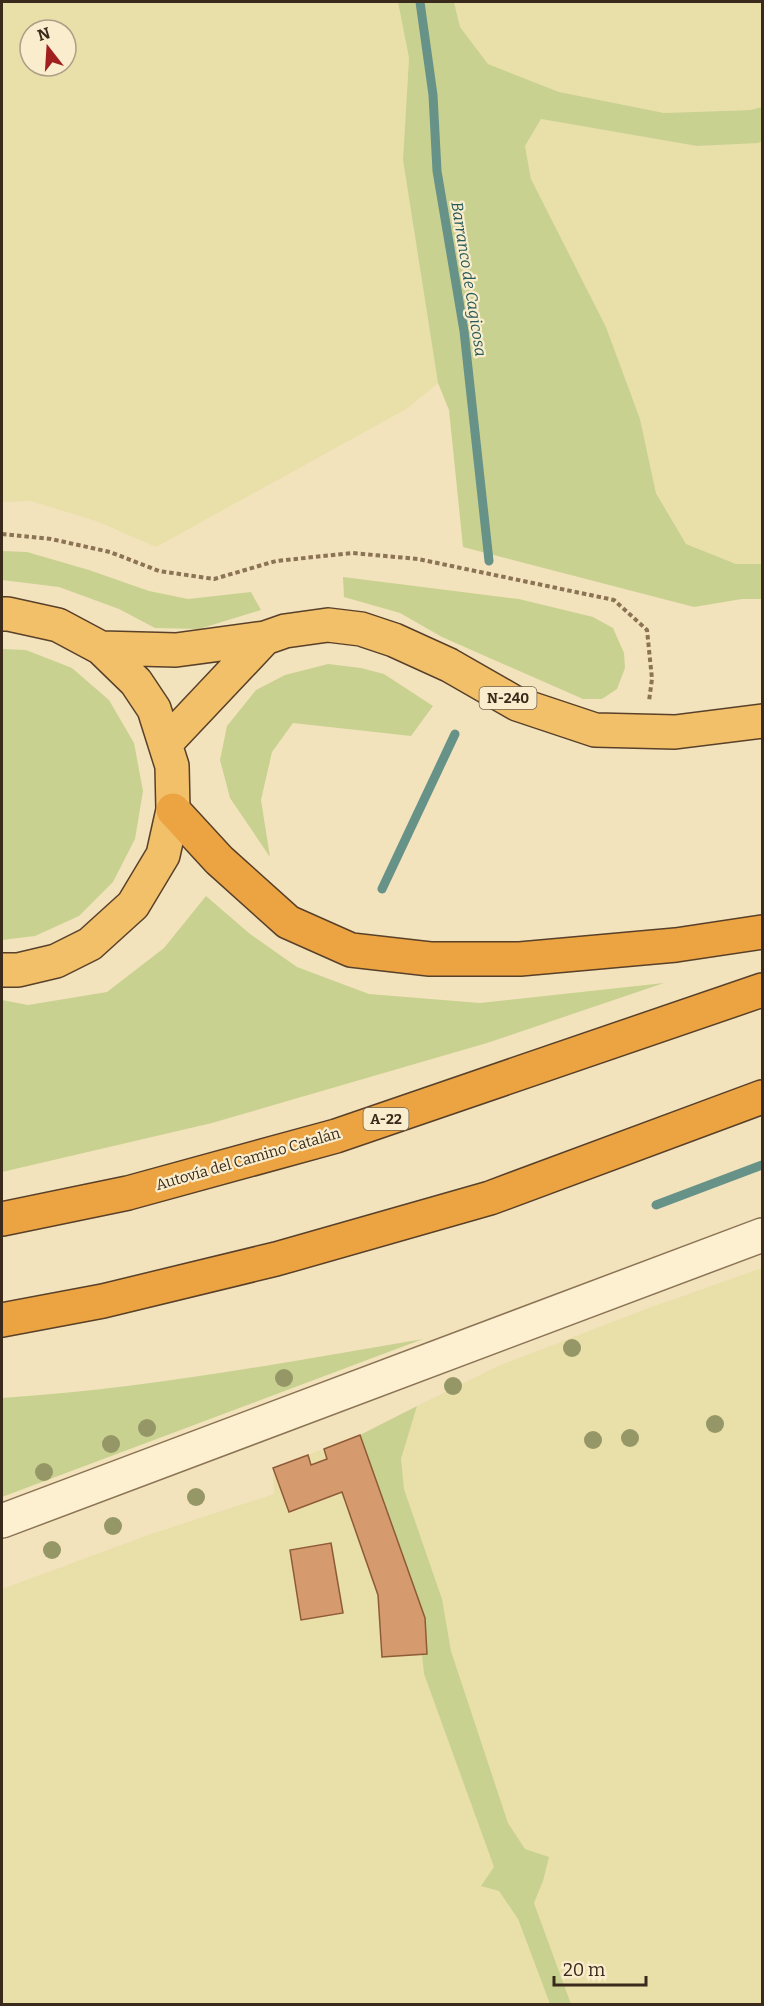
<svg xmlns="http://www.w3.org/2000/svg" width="764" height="2006" viewBox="0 0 764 2006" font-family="Bitter,serif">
<rect width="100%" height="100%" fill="#f2e3bd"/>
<path fill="#e9dfa9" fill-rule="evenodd" d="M2 2H398L409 58 403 161 438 383 408 408 156 547 96 521 31 501 2 502ZM30 30H66V66H30Z
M454 2H762V107L751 110 664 113 559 92 488 64 460 27Z
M541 119 697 146 762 141V564H736L686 544 656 492 640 419 606 327 531 179 525 146Z
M762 1268V2004H571L534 1903 543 1881 508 1823 451 1651 442 1599 404 1489 400 1460 417 1406 496 1367 646 1309Z
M360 1435 425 1618 427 1654 422 1655 424 1674 494 1867 499 1891 518 1919 550 2004H2V1589L151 1534 274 1494 273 1468Z"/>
<path fill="#c9d190" d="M398 2H454L460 27 488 64 559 92 664 113 751 110 762 107V141L758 143 697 146 541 119 525 146 531 179 606 327 640 419 656 493 686 544 736 564H762V599H742L694 607 463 547 449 410 438 383 403 160 409 58Z
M2 551 27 552 89 570 149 591 188 599 251 592 261 610 199 629 155 628 119 609 59 587 2 580Z
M343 577 519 599 593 617 613 628 624 653 625 668 617 689 602 699H583L442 637 400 613 344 597Z
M2 649 26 650 72 668 109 700 134 743 143 791 135 839 113 882 79 916 35 936 2 940Z
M328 664 361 668 384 674 433 706 411 736 293 723 272 752 261 800 270 857 230 798 220 760 227 726 256 690 285 675Z
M206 896 250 934 297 967 369 994 480 1003 664 983 487 1043 212 1123 2 1172V1000L28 1005 107 992 164 948Z
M423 1339 2 1497V1398C143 1389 283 1363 423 1339Z
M417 1406 401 1459 404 1489 442 1599 451 1651 508 1823 525 1849 549 1857 543 1881 534 1903 571 2004H550L518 1919 499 1891 481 1886 494 1867 424 1674 422 1655 427 1654 425 1618 360 1435Z"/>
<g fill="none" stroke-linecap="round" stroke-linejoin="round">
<path stroke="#679288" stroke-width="9" d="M420 2 433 95 437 171 464 331 489 561
M382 889 455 734
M656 1205 762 1165"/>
</g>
<path fill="#d59b6f" stroke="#8e5b37" stroke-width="1.5" d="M360 1435 425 1618 427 1654 382 1657 378 1595 342 1492 289 1512 273 1468 308 1455 311 1465 327 1459 324 1449Z
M331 1543 343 1613 301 1620 290 1550Z"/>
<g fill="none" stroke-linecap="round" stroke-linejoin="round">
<defs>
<path id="tertiary" d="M2 1521 762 1235"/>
<path id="trunk" d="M2 614H8L58 625 101 648 136 682 154 709 172 766 173 810 163 855 133 905 90 944 56 961 18 970H2
M101 648 176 650 265 638 285 631 328 625 361 629 394 640 449 665 517 704 595 730 675 732 762 721
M165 744 265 638"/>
<path id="motorway" d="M173 810 219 860 288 922 351 950 430 959H520L676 945 762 932
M2 1219 128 1193 336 1136 762 990
M2 1320 103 1301 276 1259 490 1198 762 1097"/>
</defs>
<use href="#tertiary" stroke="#8c7354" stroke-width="36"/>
<use href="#trunk" stroke="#594029" stroke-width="36"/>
<use href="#motorway" stroke="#594029" stroke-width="36"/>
<path stroke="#8c7354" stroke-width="4" stroke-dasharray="4.5 3" stroke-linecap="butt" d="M2 534 51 539 110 552 159 571 214 579 276 561 352 553 418 559 614 600 647 630 652 679 649 701"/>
<use href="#tertiary" stroke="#fcf0d1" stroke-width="33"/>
<use href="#trunk" stroke="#f3c06a" stroke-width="33"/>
<use href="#motorway" stroke="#eca443" stroke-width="33"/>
</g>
<g fill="#959766">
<circle cx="572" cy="1348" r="9"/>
<circle cx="284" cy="1378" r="9"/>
<circle cx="453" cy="1386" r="9"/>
<circle cx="715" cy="1424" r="9"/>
<circle cx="147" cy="1428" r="9"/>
<circle cx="630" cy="1438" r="9"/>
<circle cx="593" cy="1440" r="9"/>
<circle cx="111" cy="1444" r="9"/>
<circle cx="44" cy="1472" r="9"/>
<circle cx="196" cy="1497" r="9"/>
<circle cx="113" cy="1526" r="9"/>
<circle cx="52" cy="1550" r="9"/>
</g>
<g text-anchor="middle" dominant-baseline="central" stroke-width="4.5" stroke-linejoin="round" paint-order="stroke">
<g fill="#f9edcd" stroke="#736450" stroke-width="1.5">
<rect x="479.5" y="687" width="57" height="22" rx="4.5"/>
<rect x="363.5" y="1108" width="45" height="22" rx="4.5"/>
</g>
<g font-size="14" font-weight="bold" fill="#3a2a1b">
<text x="508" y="698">N-240</text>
<text x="386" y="1119">A-22</text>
</g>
<g font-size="15" fill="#3a2a1b" stroke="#f9edcd">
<text transform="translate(248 1159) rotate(-16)">Autovía del Camino Catalán</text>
</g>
<g font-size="16" font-style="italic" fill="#285b59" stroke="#f9edcd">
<text transform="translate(469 279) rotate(81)">Barranco de Cagicosa</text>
</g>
</g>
<rect width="764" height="2006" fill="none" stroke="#3a2a1b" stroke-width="6"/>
<g transform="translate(48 48) rotate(343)"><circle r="28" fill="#f9edcd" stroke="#ad9f86" stroke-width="1.5"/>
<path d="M0-4.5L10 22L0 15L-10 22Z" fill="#a11f1e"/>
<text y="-9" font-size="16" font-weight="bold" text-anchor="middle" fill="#3a2a1b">N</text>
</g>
<path d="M554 1976v9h92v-9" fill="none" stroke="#3a2a1b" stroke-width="3"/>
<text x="563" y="1976" font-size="18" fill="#3a2a1b" stroke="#f9edcd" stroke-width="4.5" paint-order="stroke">20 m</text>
</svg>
